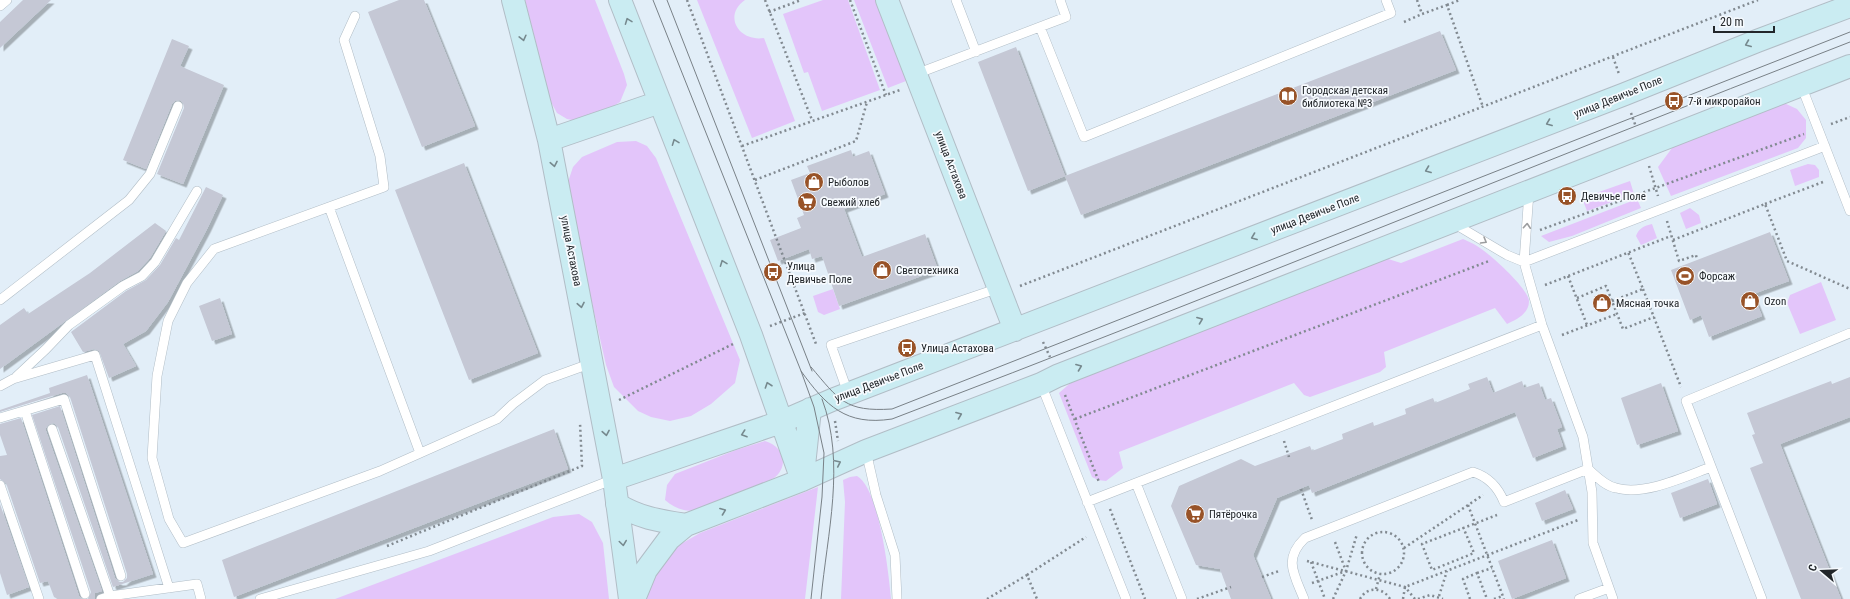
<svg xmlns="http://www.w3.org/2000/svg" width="1850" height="599" viewBox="0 0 1850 599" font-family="'Roboto Condensed',sans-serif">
<defs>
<filter id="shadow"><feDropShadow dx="3.5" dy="3.5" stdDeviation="0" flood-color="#0004"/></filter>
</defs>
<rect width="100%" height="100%" fill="#e2eef8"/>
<path fill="#e3c5fa" d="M525 0H595L624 74 627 85 620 102 610 108 577 121 567 119 557 113 551 102Z
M697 0H745C723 15 738 42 764 38L795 121 752 138Z
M823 0H848L880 90 822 111 808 72 804 73 783 14Z
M854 0H875L906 81 888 88Z
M1784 103 1797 109 1806 120V138L1798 148 1671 196 1658 167 1675 144Z
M636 141 647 146 656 158 740 360 735 383 711 404 691 416 670 421 651 417 638 411 614 387 606 365 579 246 568 182 573 167 582 157 617 142Z
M1808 164 1815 165 1819 170V177L1795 186 1790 170Z
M1630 181 1634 194 1587 211 1582 198Z
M1637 199 1641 208 1572 236 1549 242 1541 236Z
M1690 208 1699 215 1701 223 1686 229 1680 213Z
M1652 224 1657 238 1641 245 1636 236C1639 228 1644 226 1652 224Z
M1463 239C1467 241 1473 243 1477 246 1489 253 1528 288 1529 301 1529 314 1516 320 1507 324L1495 308 1384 352 1386 367 1380 372 1310 397 1304 395 1294 383 1119 452 1123 468 1106 481 1098 480 1092 477 1059 393 1076 378 1385 258 1401 263Z
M1821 282 1836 320 1800 334 1787 303 1790 295Z
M833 289 840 309 824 315 818 312 813 296Z
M765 441C783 446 790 465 774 478 762 484 704 511 693 511 682 511 673 507 665 500L667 485 675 474 736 450Z
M857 476C879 488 889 574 891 599H841L845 502 843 480 850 477Z
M818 487 805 599H645L664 556 681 544 700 533Z
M579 514 592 522 603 543 609 599H335L553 517Z"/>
<path fill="#c5c8d5" filter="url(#shadow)" d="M23 0H51L0 48V22Z
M399 0H424L475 126 422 147 368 12Z
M1440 31 1456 70 1081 215 1065 176Z
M172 39 189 46 180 66 224 85 183 184 157 174 184 108 183 103 180 100 175 101 172 104 146 169 123 160Z
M1016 47 1065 176 1028 191 978 62Z
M851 150 853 157 869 151 885 194 844 209 862 257 925 234 938 270 839 306 822 256 812 259 809 249 778 261 770 240 801 228 797 218 804 215 791 180 810 173 807 166Z
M464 163 538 353 469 380 395 190Z
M206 187 223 195 207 229 168 302 146 331 123 344 136 366 109 378 99 351 94 349 83 352 71 332 126 291 146 280 160 265 176 238 179 240Z
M155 223 166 231 150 258 138 271 120 281 0 369V325L24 308 28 314 90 273Z
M1770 232 1789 281 1753 294 1762 316 1709 337 1701 315 1690 320 1671 270Z
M220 298 232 334 212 341 199 306Z
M87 375 153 574 113 587 58 427 54 423 50 424 46 428V431L102 591 95 593V599H88L91 592 32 415 60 406 115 578 119 582H123L127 578V574L70 397 66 393H62L0 412V410L50 393 49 388Z
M1487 377 1493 393 1522 381 1524 388 1539 383 1545 400 1551 398 1562 427 1557 429 1563 446 1533 458 1515 412 1312 493 1309 485 1277 498 1253 555 1271 599H1231L1220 569 1196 565 1171 506 1179 486 1241 459 1255 466 1310 446 1312 451 1343 439 1342 434 1373 422 1374 426 1406 414 1405 409 1433 398 1435 403 1470 389 1468 384Z
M1850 377V417L1780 444 1841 599H1801L1750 468 1763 463 1752 435 1755 434 1747 413 1831 381 1832 384Z
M1661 383 1678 431 1637 445 1621 398Z
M21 418 79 596 82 599H58L54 597 48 581 40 583 6 483 0 479V456L7 455 0 435V424Z
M554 429 568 469 234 597 222 560Z
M1708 479 1717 504 1680 518 1671 493Z
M1565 490 1573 509 1542 521 1535 503Z
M0 504 29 587 7 595 0 573Z
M1552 540 1566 578 1512 599 1498 561Z"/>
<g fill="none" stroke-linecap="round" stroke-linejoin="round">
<defs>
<path id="lane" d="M956 0 976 52
M0 6 7 0
M355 16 344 40 380 156 384 187 214 249 187 283 168 321 157 376 152 458 169 519 183 543 380 471 497 419 513 404 545 380 592 363
M1040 27 1084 137 1391 13 1386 0
M916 74 1066 17 1060 0
M1801 85 1850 211
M1529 192 1524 262 1542 325 1583 437 1592 492 1593 543 1613 599
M329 207 420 453
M1453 223 1507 255 1524 262 1825 146
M0 300 129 200 150 174 178 106
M16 377 46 349 69 325 123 286 142 276 155 262 197 191
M1041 384 1126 599
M0 386 13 379 95 355 169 588
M848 393 831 345 999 288
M25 411 85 594
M0 418 64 399 121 576
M52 429 110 596
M866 451 876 495 895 555 897 599
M1136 483 1182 599
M0 485 39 599
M1087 502 1542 325
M101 599 110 596 197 584 201 599
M260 599 429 551 614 479
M1304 599C1294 574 1283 559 1305 538L1473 472C1489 477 1498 487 1504 502L1588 469C1596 476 1605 486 1616 488 1644 496 1684 477 1711 467
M1579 599 1609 588
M1762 599 1686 401 1850 333"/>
<path id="secondary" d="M513 0 549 140 614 479 630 599
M620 0 751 335 802 480
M887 0 1015 330
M549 140 660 102
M803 475 810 409
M614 479 781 422 832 400 1625 94 1757 41 1850 6
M617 504C639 518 661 521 686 525
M634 599 646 570 669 539 686 525 802 480 866 451 1041 384 1057 376 1850 66"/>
</defs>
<use href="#lane" stroke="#b1bdc6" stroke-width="10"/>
<use href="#secondary" stroke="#b1bdc6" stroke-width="24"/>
<path stroke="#828a91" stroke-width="2.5" stroke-dasharray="2 3" stroke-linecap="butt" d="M687 0 816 344
M765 0 812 120
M850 0 886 95
M1417 0 1422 14 1447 5 1483 107
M1447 5 1460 0
M769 12 801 0
M1404 22 1422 14
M1613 57 1619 74
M1631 113 1636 127
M1831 124 1850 117
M742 146 900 90
M1649 166 1658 196
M755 180 856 141 867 102
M1765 204 1823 182
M1667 221 1679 261 1696 255 1697 260
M1540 230 1804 134
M1673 240 1765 204 1787 261 1850 289
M1568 276 1587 325
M1545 285 1671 236
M1020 286 1758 0
M1643 289 1681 387
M1577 298 1606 286 1623 329 1654 317
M1612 301 1643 289 1628 252
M770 326 805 313
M1562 335 1617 314
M1043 342 1050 357
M1065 395 1099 482
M619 400 733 344
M1075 419 1489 261
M835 421 838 441
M1284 441 1289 457
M1301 489 1312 520
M1468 505 1504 599
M1110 509 1145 599
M1463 527 1474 553 1432 570 1422 544 1497 515
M1362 553a21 21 0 1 1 42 0a21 21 0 1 1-42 0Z
M387 546 582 466 580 423
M1404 548 1483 495
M1307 561 1405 587 1415 599
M1311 562 1325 599
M1477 573 1492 568
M1027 575 1086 537
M1262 577 1279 571
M1312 583 1346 571 1335 542
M1376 589 1380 574
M1439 596 1447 571
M987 599 1027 575 1037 599
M1197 599 1231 587
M1333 599 1346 571 1357 534
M1360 599C1367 586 1383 587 1390 599
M1403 599 1405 587 1578 520
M1418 599 1430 595 1443 599
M1470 599 1463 579 1477 573 1487 599
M1494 599 1503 596"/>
<use href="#lane" stroke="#fff" stroke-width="9"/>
<use href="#secondary" stroke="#caecf2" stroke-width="22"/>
<path stroke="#798187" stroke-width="1" d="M653 0 801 371 814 407 824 453 822 497 811 599
M667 0 812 371
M811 367C839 400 845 412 892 409L1850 32
M801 371C826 406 846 426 892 419 1213 297 1530 166 1850 42
M821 599C827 534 846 463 822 399"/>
</g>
<defs><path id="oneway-chevron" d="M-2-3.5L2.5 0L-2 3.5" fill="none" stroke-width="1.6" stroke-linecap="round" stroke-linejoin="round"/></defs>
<g stroke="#76898e">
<use href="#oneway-chevron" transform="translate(628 21) rotate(-111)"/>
<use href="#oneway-chevron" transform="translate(523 38) rotate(76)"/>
<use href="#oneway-chevron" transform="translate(1748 44) rotate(158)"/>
<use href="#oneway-chevron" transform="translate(1549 123) rotate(159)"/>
<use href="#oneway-chevron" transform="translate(675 142) rotate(-111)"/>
<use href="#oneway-chevron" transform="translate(554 164) rotate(79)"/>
<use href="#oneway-chevron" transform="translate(1428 170) rotate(159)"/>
<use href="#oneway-chevron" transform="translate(1254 237) rotate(159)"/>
<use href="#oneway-chevron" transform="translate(723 263) rotate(-111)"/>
<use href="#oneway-chevron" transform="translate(581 305) rotate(79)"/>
<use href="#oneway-chevron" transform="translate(1200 320) rotate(-21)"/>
<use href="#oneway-chevron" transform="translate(1079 367) rotate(-21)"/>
<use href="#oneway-chevron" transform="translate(768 385) rotate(-109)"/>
<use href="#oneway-chevron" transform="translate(959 415) rotate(-21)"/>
<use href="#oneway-chevron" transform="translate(606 433) rotate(80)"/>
<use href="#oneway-chevron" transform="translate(744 434) rotate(161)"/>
<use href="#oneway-chevron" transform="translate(838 463) rotate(-25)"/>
<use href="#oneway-chevron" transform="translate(723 511) rotate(-21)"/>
<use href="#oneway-chevron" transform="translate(623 543) rotate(82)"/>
</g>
<g stroke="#9c9d9f">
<use href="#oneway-chevron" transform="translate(1527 226) rotate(-86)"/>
<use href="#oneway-chevron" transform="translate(1484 241) rotate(30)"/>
</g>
<defs>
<symbol id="library-disc" viewBox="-11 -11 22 22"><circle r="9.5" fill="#985328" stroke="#f6fafe"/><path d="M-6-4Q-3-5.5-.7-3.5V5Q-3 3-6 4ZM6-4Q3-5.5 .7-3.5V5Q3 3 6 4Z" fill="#fff"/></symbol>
<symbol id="bus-disc" viewBox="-11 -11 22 22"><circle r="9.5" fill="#985328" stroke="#f6fafe"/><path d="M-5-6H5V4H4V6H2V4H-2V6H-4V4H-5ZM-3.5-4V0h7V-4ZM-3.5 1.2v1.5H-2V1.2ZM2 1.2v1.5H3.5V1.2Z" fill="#fff"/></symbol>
<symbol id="shop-disc" viewBox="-11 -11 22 22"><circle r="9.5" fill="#985328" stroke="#f6fafe"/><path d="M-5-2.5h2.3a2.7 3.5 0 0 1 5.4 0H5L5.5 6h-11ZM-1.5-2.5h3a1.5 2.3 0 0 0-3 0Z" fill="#fff"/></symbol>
<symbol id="supermarket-disc" viewBox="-11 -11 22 22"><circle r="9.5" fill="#985328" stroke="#f6fafe"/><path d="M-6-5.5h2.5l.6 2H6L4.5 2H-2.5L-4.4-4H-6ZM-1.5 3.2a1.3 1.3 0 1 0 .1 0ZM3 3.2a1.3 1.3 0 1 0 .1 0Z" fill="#fff"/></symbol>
<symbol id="stadium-disc" viewBox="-11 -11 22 22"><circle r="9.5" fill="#985328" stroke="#f6fafe"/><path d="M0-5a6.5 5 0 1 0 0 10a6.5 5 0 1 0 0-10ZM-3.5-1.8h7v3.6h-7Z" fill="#fff"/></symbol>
</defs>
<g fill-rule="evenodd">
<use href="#library-disc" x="1277" y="85" width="22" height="22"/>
<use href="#bus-disc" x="1663" y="90" width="22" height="22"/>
<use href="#shop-disc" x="803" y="171" width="22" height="22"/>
<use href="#bus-disc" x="1556" y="185" width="22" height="22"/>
<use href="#supermarket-disc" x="796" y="191" width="22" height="22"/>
<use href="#shop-disc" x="871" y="259" width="22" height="22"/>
<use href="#bus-disc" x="762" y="261" width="22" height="22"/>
<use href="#stadium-disc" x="1674" y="265" width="22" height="22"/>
<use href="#shop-disc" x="1739" y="290" width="22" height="22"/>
<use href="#shop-disc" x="1591" y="292" width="22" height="22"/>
<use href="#bus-disc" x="896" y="337" width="22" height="22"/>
<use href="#supermarket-disc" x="1184" y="503" width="22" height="22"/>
</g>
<g text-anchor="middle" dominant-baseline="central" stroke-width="3.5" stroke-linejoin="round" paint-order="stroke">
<g font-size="11" fill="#22262a" stroke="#f6fafe" text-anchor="start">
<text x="1302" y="90">Городская детская<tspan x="1302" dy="13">библиотека №3</tspan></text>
<text x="1688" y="101">7-й микрорайон</text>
<text x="828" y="182">Рыболов</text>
<text x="1581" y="196">Девичье Поле</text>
<text x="821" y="202">Свежий хлеб</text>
<text x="787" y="266">Улица<tspan x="787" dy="13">Девичье Поле</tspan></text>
<text x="896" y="270">Светотехника</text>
<text x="1699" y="276">Форсаж</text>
<text x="1764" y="301">Ozon</text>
<text x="1616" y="303">Мясная точка</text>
<text x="921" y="348">Улица Астахова</text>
<text x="1209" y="514">Пятёрочка</text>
</g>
<g font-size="11" fill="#22262a" stroke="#f6fafe">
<text transform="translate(1618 97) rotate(-22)">улица Девичье Поле</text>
<text transform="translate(951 165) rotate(69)">улица Астахова</text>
<text transform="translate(1315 214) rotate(-21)">улица Девичье Поле</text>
<text transform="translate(571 251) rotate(79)">улица Астахова</text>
<text transform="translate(879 382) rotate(-21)">улица Девичье Поле</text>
</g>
</g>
<g transform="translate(1822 571) rotate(289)" stroke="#f6fafe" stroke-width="3" paint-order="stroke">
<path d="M0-3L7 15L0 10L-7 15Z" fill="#22262a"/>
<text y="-6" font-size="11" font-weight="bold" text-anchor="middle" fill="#22262a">С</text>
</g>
<path d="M1714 26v6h60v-6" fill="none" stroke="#22262a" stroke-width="2"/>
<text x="1720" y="26" font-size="12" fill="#22262a" stroke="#f6fafe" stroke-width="3" paint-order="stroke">20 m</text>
</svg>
